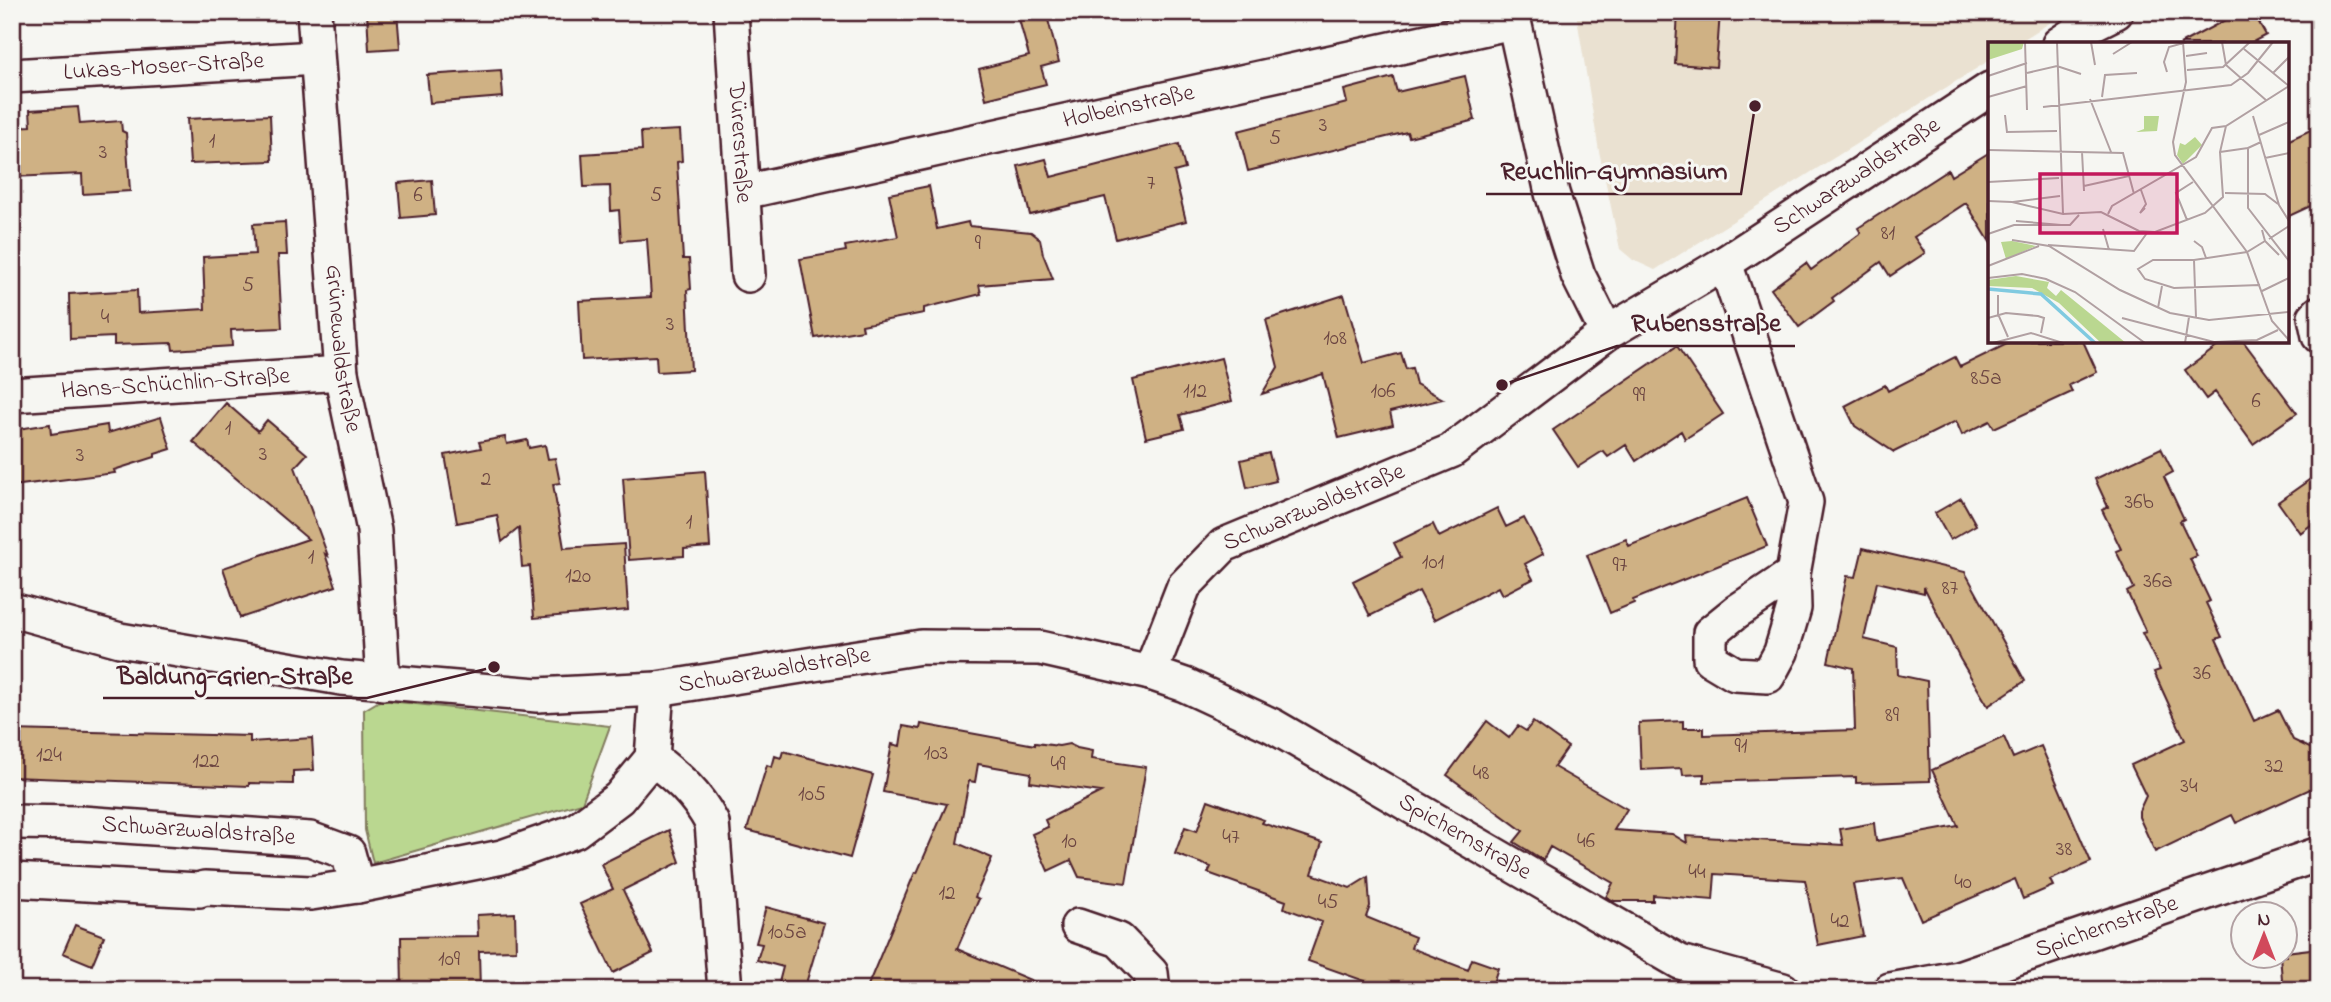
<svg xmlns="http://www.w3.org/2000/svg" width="2331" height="1002" viewBox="0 0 2331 1002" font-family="'Indie Flower',sans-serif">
<rect width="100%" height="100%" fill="#f6f6f2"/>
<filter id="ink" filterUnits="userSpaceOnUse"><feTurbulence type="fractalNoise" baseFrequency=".0143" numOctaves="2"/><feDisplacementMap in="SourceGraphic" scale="14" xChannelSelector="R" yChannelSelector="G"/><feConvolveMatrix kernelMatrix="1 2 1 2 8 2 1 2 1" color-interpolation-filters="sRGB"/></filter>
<g filter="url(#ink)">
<path fill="#eae1d1" d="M1576 12H2067L2016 44H1990V60L1655 270 1633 260 1620 249 1599 151Z"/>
<path fill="#bad790" stroke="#827b5e" stroke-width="2" d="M381 700 610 726 582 803 373 863 365 830 364 710Z"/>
<path fill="#cfb184" stroke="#4a1f2b" stroke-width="2" d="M367 12H397L400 48 369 50Z
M1017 12H1046L1059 62 1041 67 1046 84 986 99 979 69 1029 56Z
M1678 12H1720L1716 67 1675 64Z
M2240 12H2253L2266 35 2249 44H2180Z
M501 70 503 97 430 103 427 75Z
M1465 76 1475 120 1409 137 1407 132 1248 171 1238 131 1347 103 1344 90 1393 77 1397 92Z
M78 107 80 124 121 121 122 131 126 133 130 191 83 194 82 174 12 177V127L31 126 30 110Z
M270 115 272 161 190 164 187 119Z
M2319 126V202L2287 217V141Z
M680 130 682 161 677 162 683 259H689L691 289 687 290 691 370 657 372 656 356 582 360 579 301 651 297 647 239 621 241 619 210 611 211 610 186 584 187 582 154 642 150 641 132Z
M1179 144 1185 169 1174 172 1186 221 1116 239 1105 197 1030 215 1018 166 1046 159 1051 177Z
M1990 152V242L1966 203 1914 237 1925 253 1890 276 1881 262 1832 298 1834 301 1799 327 1771 289 1806 263 1811 270 1861 233 1858 228 1948 170 1951 176Z
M432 180 435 215 401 218 398 183Z
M929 186 937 229 968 222 969 226 1031 232 1040 239 1043 254 1053 279 979 285 981 294 924 308V313L862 325 863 330 815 338 800 259 846 251 845 246 898 237 889 194Z
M285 222 287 255H278L282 328 231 330 232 346 173 350 172 343 114 345V337L70 339 69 294 137 290 138 313 205 309 203 257 255 254 253 224Z
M1344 295 1364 363 1401 353 1406 369 1412 368 1416 384 1443 399 1390 412 1393 425 1339 438 1323 374 1262 394 1278 367 1266 320Z
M2013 341H2083L2097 372 2069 385 2072 392 1994 428 1990 421 1962 435 1956 421 1894 452 1855 426 1845 406 1885 385 1888 391 1955 357 1960 367Z
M2225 341H2243L2297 413 2253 444 2215 392 2206 399 2185 370Z
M1677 346 1723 414 1685 439 1681 431 1636 461 1626 445 1608 457 1603 451 1578 467 1553 430Z
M1221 358 1232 401 1180 415 1184 429 1146 438 1133 380Z
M226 403 258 431 267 420 307 454 295 467 328 556 325 554 336 586 240 618 223 568 308 539 193 442Z
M161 417 171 449 155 454V457L114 470 115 473 12 486V430L50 424 51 434 107 425 108 433Z
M505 437 507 444 527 440 529 448 545 445 548 459 555 458 560 483 553 484 564 548 624 544 628 610 534 618 530 566 522 567 519 528 502 542 497 515 457 523 445 455 481 448 479 442Z
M2161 448 2173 472 2164 477 2184 519 2180 521 2197 556 2190 559 2210 601 2206 603 2222 637 2216 639 2254 721 2278 710 2293 740 2314 750 2319 760V785L2236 823 2232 815 2155 852 2139 817V811L2146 796 2131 765 2185 740 2154 672 2160 670 2142 633 2146 632 2127 592 2134 588 2116 551 2121 549 2102 510 2108 507 2095 479Z
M1269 453 1276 481 1247 488 1241 460Z
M705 471 710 547 684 549V556L629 560 623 478Z
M2319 473V519L2300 533 2278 502Z
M1747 498 1767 546 1633 600 1634 603 1610 613 1587 555 1626 539 1629 546Z
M1961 498 1976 525 1950 540 1935 513Z
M1497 508 1506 527 1524 518 1543 554 1525 564 1533 579 1502 595 1498 587 1434 620 1419 591 1370 616 1353 581 1401 557 1394 543 1433 524 1439 537Z
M1863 548 1965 572 2025 681 1988 706 1960 659 1924 587V593L1877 582 1864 639 1897 647 1898 675 1927 681 1930 781 1856 783V777L1704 782V774L1683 775 1682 768 1641 770 1639 723 1683 721V728H1704V735L1855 730 1853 668 1828 662 1847 576 1856 577Z
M1487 721 1509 738 1518 726 1526 731 1533 722 1568 747 1554 767 1627 809 1614 830 1672 834 1687 843 1686 836 1843 845 1840 829 1874 823 1876 841 1958 826 1932 770 2004 737 2013 758 2041 746 2091 862 2050 880 2053 886 2023 899 2015 879 1921 920 1903 878 1853 884 1863 936 1818 945 1805 880 1715 874 1713 900 1653 895V901H1614L1606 897 1613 883 1550 847 1543 860 1514 842 1523 831 1447 775Z
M921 724 1035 745V743L1059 746 1069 744 1077 748 1092 751 1091 759 1146 767 1126 883 1079 877 1071 860 1048 871 1032 834 1048 827 1045 820 1101 792 1030 782 1031 773 978 764 975 782 969 781 957 843 992 858 975 897 979 899 957 949 1054 990H866L915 872 917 873 947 804 883 792 892 744 900 746 903 726 920 729Z
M12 730 250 736V742L312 738 314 770 293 771V784L249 783V786L12 777Z
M783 751 873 775 850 858 747 830 767 765 772 767 775 756 781 758Z
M1208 800 1264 820 1262 823 1322 843 1312 874 1350 888 1368 877 1370 906 1366 917 1415 937 1411 948 1468 970 1472 959 1498 968 1494 980 1513 987V990H1390L1308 961 1322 922 1284 908 1286 901 1208 873 1211 867 1175 854 1185 827 1197 831Z
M669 830 680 862 623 890 653 953 613 973 580 904 613 889 601 864Z
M766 907 824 923 804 990H777L783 967 757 960 762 944 756 943Z
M515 913 516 950 479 951 480 990H402L401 937 478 936 477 915Z
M75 925 104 936 92 965 63 953Z
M2319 948V990H2283L2280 956H2286V952Z"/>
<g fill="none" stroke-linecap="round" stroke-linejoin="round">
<defs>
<g id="minor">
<path id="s1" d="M314 12 341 373 374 530 383 683"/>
<path id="s2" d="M731 12 748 275"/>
<path d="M1512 12 1552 193 1578 275 1607 333"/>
<path d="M2059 44 2080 30 2116 12"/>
<path id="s3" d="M12 76 316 58"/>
<path id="s4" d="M744 192 1513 22"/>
<path d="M1725 263 1806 502 1793 574 1736 612 1710 633V659L1735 674 1768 676 1781 652 1794 608 1793 574"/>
<path d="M2319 313 2315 317 2319 336"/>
<path id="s5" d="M12 395 341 373"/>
<path id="s6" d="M12 610 120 640 341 678 537 695 657 689 921 647 1040 648 1150 673 1185 685 1273 726 1680 962 1783 990"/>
<path id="s7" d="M1150 673 1184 586 1224 545 1451 451 1607 333 1725 263 1990 89"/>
<path d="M652 758C679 779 696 793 712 823L725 990"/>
<path id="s8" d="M12 822 81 823 310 839 348 853 357 886"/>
<path d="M12 880 199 890 205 888 311 893 357 886 502 857 575 831 619 798 652 758 657 689"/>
<path d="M1078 926 1119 940 1151 973 1153 990"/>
<path id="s9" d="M1890 990 1958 978 2319 854"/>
</g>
</defs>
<use href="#minor" stroke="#4a1f2b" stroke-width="38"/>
<use href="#minor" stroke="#f6f6f2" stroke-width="33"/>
</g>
</g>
<g text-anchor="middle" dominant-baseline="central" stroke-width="6" stroke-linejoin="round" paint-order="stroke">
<g font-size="21" fill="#6b4441">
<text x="1323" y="126">3</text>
<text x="1275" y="139">5</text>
<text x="212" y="142">1</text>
<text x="103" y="153">3</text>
<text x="1151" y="184">7</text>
<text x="418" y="196">6</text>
<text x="656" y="196">5</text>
<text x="1888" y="234">81</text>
<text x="978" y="244">9</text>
<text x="248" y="286">5</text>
<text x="105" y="318">4</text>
<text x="670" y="325">3</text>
<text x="1335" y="339">108</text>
<text x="1986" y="379">85a</text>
<text x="1195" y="392">112</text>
<text x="1383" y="392">106</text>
<text x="1639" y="396">99</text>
<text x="2256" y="402">6</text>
<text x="228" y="429">1</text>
<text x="263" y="455">3</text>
<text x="80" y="456">3</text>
<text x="486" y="480">2</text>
<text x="2139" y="503">36b</text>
<text x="689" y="523">1</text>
<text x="311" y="558">1</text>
<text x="1433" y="563">101</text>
<text x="1620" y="566">97</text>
<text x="578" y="577">120</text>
<text x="2158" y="582">36a</text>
<text x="1950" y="589">87</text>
<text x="2202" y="674">36</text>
<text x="1892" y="716">89</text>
<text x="1741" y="747">91</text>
<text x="936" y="754">103</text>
<text x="49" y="756">124</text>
<text x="206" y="762">122</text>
<text x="1058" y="765">49</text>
<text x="2274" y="767">32</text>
<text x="1481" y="774">48</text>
<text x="2189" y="787">34</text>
<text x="812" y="795">105</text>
<text x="1231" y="838">47</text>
<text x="1069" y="842">10</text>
<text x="1586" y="842">46</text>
<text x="2064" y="850">38</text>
<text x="1697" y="873">44</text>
<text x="1963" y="883">40</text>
<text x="947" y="894">12</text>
<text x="1328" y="903">45</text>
<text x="1840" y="922">42</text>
<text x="787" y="933">105a</text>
<text x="449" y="960">109</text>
</g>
<g font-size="24" fill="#4a1f2b" stroke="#f6f6f2">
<text stroke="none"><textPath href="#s3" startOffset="152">Lukas-Moser-Straße</textPath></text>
<text stroke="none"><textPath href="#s4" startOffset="394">Holbeinstraße</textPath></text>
<text stroke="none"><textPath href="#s2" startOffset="131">Dürerstraße</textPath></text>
<text stroke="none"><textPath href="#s7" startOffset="887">Schwarzwaldstraße</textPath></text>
<text stroke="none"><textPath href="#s1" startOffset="338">Grünewaldstraße</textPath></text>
<text stroke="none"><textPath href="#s5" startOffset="164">Hans-Schüchlin-Straße</textPath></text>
<text stroke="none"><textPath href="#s7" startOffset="248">Schwarzwaldstraße</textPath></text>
<text stroke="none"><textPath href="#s6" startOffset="772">Schwarzwaldstraße</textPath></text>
<text stroke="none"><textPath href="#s8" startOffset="187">Schwarzwaldstraße</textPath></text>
<text stroke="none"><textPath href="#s6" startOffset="1508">Spichernstraße</textPath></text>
<text stroke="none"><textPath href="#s9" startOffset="226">Spichernstraße</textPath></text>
</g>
</g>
<g transform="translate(1988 42)">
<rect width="301" height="301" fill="#f6f6f2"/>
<path d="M0 0H36L34 7 0 18ZM156 74H171L169 89 148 90 156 87ZM207 95 214 103 195 122 189 113 192 101 197 103ZM24 199 48 204 18 217 13 200ZM28 234 61 240 59 246 68 254 73 248 138 301H113L71 261 44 246 0 244V238Z" fill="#bad790"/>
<path fill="none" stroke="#80cae0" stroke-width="3.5" d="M0 247 53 252 107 301"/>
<path fill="none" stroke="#b1a0a2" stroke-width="2" d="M37 0 39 68M69 0 75 172M103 0 107 23M195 0 198 40 185 100 187 113 259 210 284 279 301 298M234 0 238 23 279 59M256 7 301 44M125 12 144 0M198 14 219 11M199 28 235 25 262 0M179 30 176 20 181 5 199 0M39 31 69 24 93 32M285 31 301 15M0 34 39 21M0 55 39 44M114 55 117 33 149 31M102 57 123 110M55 65 243 43 260 31 285 0M17 73 19 90 69 89M265 74 291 163 301 179M271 93 301 80M273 100 260 106V166L301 219M0 108 135 111 146 152M94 110 96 149M232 110 260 106M277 116 301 111M0 140 71 136M96 144 141 134M153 148 158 162 152 171 157 166M237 151 277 152 290 162M0 159 24 160 75 172 113 170 151 189 167 190 217 171 235 155 232 110 238 84M25 160 72 154M120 172 124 164 208 115 224 86 238 84 301 44M199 178 188 151 205 140M28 179 73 183M115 187 121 208M274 188 277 199 291 213M0 192 26 183H82L91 173M281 197 301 184M24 198 61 204 132 248 182 271 221 278 301 270M206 199 214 205 218 216M60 203 146 209 159 191M206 218 208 276M0 224 51 204M0 236 34 232 58 237 87 250 157 301M272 243 186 246 157 237 150 227 165 218H206L259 210 277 199M274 249 301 236M10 253V272L20 295M170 266 174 244M0 276 18 271 50 274 56 276 53 291M134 276 226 300 269 298 290 288M5 301 43 291 75 301M197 301 201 275"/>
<path fill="#c2185b" fill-opacity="0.15" stroke="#c2185b" stroke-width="3.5" d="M52 132H189V191H52Z"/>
<rect width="301" height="301" fill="none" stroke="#4a1f2b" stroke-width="3.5"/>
</g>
<path fill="none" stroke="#4a1f2b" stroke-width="2.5" d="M1755 106L1741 194H1486M1502 385L1617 346H1795M494 667L367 698H103"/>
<g fill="#4a1f2b" stroke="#f6f6f2" stroke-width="2.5">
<circle cx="1755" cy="106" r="7"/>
<circle cx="1502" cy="385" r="7"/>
<circle cx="494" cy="667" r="7"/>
</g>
<g font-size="26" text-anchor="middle" font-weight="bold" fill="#4a1f2b" stroke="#f6f6f2" stroke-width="6" stroke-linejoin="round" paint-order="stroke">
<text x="1614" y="179">Reuchlin-Gymnasium</text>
<text x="1706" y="331">Rubensstraße</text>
<text x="235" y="684">Baldung-Grien-Straße</text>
</g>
<rect width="2331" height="1002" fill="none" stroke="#f6f6f2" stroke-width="42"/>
<rect x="21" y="21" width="2289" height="960" fill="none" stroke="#4a1f2b" stroke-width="2.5" filter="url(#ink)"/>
<g transform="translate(2264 935)"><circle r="33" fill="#f6f6f2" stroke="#b1a0a2" stroke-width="2"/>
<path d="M0-5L12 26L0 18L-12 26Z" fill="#d1495b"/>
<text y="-10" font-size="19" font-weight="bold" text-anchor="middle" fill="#4a1f2b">N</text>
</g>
</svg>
